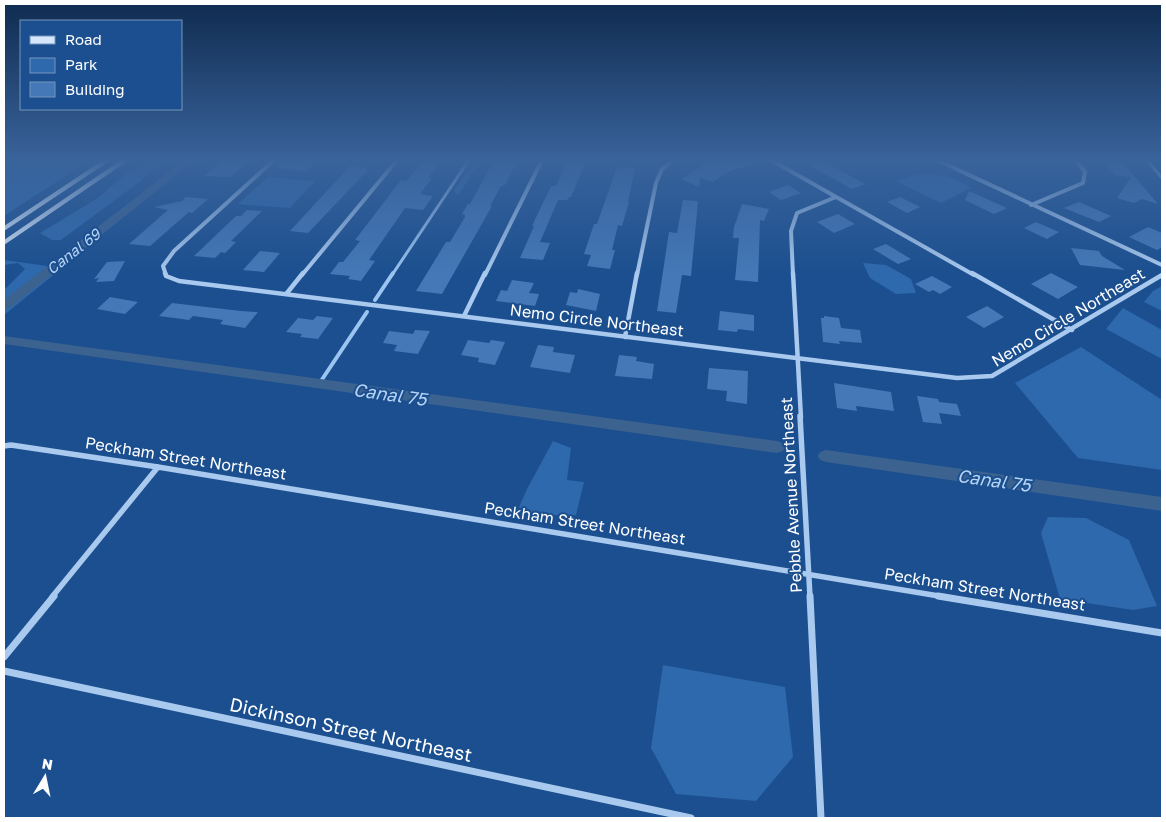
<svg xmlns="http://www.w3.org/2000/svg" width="1166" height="822" viewBox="0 0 1166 822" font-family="'Golos Text',sans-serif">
<rect width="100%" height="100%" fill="#1b4f8f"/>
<path fill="#2e69ad" d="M4 160H90L4 216Z
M474 160H482L458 195 454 191Z
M152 163 161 164 154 171 61 240H52L40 233 98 198 128 172Z
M921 173C940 174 956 177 971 188L941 203 896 181Z
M268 177 315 181 290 208 238 204Z
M4 260 62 268 4 315V290L25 269 18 263 4 265Z
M863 263 886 265 911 279 916 293 896 294 870 278Z
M1162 286V311L1144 302 1153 291Z
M1123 308 1162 330V359L1106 329Z
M1081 347 1162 400V470L1078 458 1015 383Z
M553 441 571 448 567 480 584 482 576 515H534L519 507 527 489Z
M1048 517 1086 518 1129 540 1157 606 1133 610 1060 599 1041 533Z
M663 665 785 687 793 757 756 801 676 794 651 748Z"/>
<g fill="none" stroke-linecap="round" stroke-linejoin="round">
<path stroke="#9cc4f0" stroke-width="3" d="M1147 160 1162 178
M392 275 469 160"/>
<path stroke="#9cc4f0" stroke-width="4" d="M375 300 393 273
M319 384 367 312"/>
<path fill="#3c6290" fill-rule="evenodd" d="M184 160H195L9 309 4 310V300Z
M4 336 777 441 783 443 785 447 783 451 777 453 4 344Z
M826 450 1162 497V511L826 462 820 460 818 456 820 452Z"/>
</g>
<path fill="#4478b7" d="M223 160H250L230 177 204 176Z
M278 160H317L306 171 277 168Z
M424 160H441L428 178H432L420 194 433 196 423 210 405 208 369 260 375 261 361 281 348 279 350 276 330 274 339 262H343L360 241 355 240 401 180 406 181Z
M494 160H518L505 185 501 186 490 206H492L442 294 416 291 446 242H450L465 217V215L462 214 468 204H470Z
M568 160 586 161 571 197H569L567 200H558L540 242 550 243 543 260 520 258 534 226H532L551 186H556Z
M712 160H755L756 164 732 170 712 182 700 177 699 187 681 179Z
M809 160H821L865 184 852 189 807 164Z
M1105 163 1124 164 1158 204 1142 199 1134 203 1117 198 1131 177 1115 175Z
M350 166 367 168 365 170H368L308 233 290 231Z
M617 167 635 168 628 202H629L622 226 618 225 612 250H615L610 269 587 266 591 255 584 254 594 224H597Z
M788 185 801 193 781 200 769 192Z
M969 191 1007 208 994 214 965 200Z
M186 197 208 199 192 213 189 212 150 246 129 244 168 210 154 207 182 201Z
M900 197 920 207 907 213 887 202Z
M683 200 698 201 691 276 682 275 676 313 657 311 669 232 677 233Z
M1079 202 1111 216 1099 222 1064 208Z
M742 204 769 209 764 221 760 220 758 282 735 280 739 238H733L734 227Z
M247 210 262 211 231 241 236 242 225 253 221 252 215 258 194 256 236 216H241Z
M838 214 855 224 834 233 817 222Z
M1036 222 1059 232 1047 239 1024 228Z
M1148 227 1162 233V247L1157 250 1129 237Z
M886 244 911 259 898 264 873 249Z
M1071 248 1099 251 1102 256 1125 270 1080 265Z
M260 251 280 253 264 272 243 270Z
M125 261 114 281 96 282 99 278 94 279 107 262Z
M1051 273 1078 287 1058 299 1031 284Z
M932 276 952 287 940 294 933 290 929 292 915 284Z
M512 280 534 283 529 293 539 294 535 306 496 301 501 290 507 291Z
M578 289 600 294 596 311 566 305 570 292 577 293Z
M110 297 138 302 125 314 97 309Z
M172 303 241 311 258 312 245 328 220 324 223 320 193 316 189 320 159 316Z
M987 306 1004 317 984 328 966 317Z
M720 311 754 315V331L738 329 737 332 718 330Z
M317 316 333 318 318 339 300 337 302 334 286 332 298 318 313 320Z
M824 316 839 318 841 328 860 330 862 343 839 341 840 344 823 342 821 318H824Z
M415 330 430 331 418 354 394 351 397 345 383 343 389 331 413 334Z
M468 340 489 343 491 340 505 342 495 365 478 362 479 358 461 355Z
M538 345 554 347 553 352 575 355 570 373 530 367Z
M619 355 637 357 636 361 654 364 652 379 615 376Z
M709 368 748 371 747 404 726 401 727 391 707 389Z
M834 383 891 392 894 411 856 406 857 411 837 408Z
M917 396 938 399 939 402 957 404 961 416 939 413 942 424 923 422Z"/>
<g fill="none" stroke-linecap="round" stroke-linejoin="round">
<path stroke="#a9c9ee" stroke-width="4" d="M771 160 974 275
M937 160 1162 265
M1031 205 1083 183 1085 172 1076 160
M166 275 163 266 174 251 274 160
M302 275 397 160
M485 275 542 160
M637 275 656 183 662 169 674 160
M793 275 791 231 797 213 836 197"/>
<path stroke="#a9c9ee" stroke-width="4.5" d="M165 273 166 276 179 281 957 378 992 376 1162 275
M793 273 801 418
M972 273 1072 330
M287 293 303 273
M464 316 485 273
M625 337 637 273"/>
<path stroke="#a9c9ee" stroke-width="5.5" d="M800 416 810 597
M4 446 11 445 158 467 945 597
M52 597 158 467"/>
<path stroke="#a9c9ee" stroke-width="7" d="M810 596 821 818
M938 596 1162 633
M4 657 54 596
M4 671 691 818"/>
<path fill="#d6e6fa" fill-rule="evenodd" d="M103 160H111L4 231V226Z
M121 160H129L4 245V240Z"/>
</g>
<linearGradient id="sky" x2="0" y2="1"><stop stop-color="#0f2b4f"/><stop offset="0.58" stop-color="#39639b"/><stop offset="1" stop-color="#39639b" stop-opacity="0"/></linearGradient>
<rect width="1166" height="275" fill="url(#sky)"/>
<g text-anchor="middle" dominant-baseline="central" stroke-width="4" stroke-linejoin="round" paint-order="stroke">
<g font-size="15" font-style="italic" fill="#b5d3f5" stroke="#1b4f8f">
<text transform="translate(73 251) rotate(-38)">Canal 69</text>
</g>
<g font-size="16" fill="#fff" stroke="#1b4f8f">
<text transform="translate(1068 317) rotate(-31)">Nemo Circle Northeast</text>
<text transform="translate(597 320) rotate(7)">Nemo Circle Northeast</text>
<text transform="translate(186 458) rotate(9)">Peckham Street Northeast</text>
<text transform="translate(791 495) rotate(-93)">Pebble Avenue Northeast</text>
<text transform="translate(585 523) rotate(9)">Peckham Street Northeast</text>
<text transform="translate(985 589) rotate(9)">Peckham Street Northeast</text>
</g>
<g font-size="18" font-style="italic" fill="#b5d3f5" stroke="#1b4f8f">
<text transform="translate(390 394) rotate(8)">Canal 75</text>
<text transform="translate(994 480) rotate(8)">Canal 75</text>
</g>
<g font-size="19" fill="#fff" stroke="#1b4f8f">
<text transform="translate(351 729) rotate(12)">Dickinson Street Northeast</text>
</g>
</g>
<rect width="1166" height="822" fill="none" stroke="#ffffff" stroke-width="10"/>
<rect x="20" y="20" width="162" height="90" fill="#1b4f8f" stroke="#7695bc"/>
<rect x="30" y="36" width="25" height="8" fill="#d6e6fa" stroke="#7695bc"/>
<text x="65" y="45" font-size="15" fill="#ffffff">Road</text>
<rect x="30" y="58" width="25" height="15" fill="#2e69ad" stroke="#7695bc"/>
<text x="65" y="70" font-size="15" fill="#ffffff">Park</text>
<rect x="30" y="82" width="25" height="15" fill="#4478b7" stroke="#7695bc"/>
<text x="65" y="95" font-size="15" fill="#ffffff">Building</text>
<g transform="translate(45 777) rotate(10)" stroke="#1b4f8f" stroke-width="4" paint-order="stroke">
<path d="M0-4L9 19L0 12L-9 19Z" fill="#ffffff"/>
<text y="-8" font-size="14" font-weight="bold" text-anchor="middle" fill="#ffffff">N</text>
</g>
</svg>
